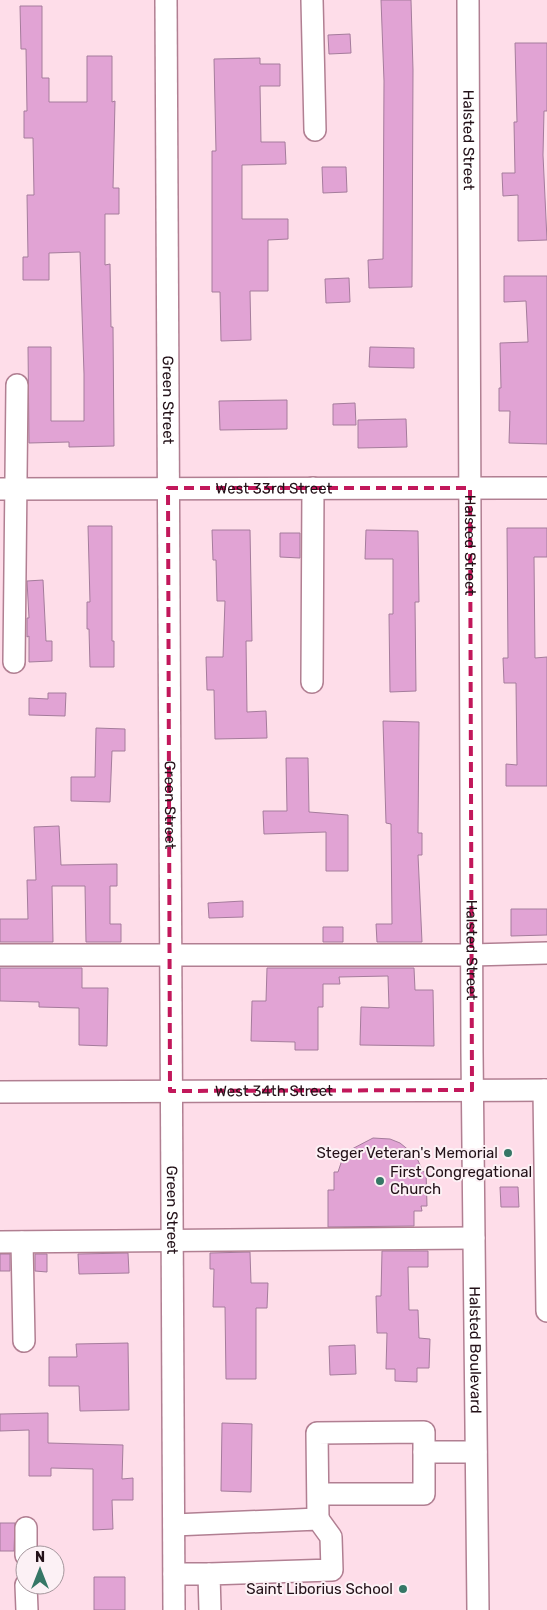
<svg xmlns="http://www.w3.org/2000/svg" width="547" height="1610" viewBox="0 0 547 1610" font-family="Rubik,sans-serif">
<rect width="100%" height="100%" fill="#fedde9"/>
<path fill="#e1a3d4" stroke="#a57c9c" d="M381 0H411L413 70 412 287 369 288 368 260 383 259 384 81Z
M20 6H42V78H49V102H87V56H112V102L115 101 113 188H119V214H105V265L110 264 111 327H113L114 446 69 447V442L29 443 28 347H51V421H84V374L80 252 49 253V280H23V257H28L27 195H34L33 138H24V111H27L26 49H21Z
M350 34 351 53 329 54 328 35Z
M515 43H547V111H544L543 155 547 240 518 241V195L503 196 502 173H515L514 122H517Z
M260 58V64H280V86H260L261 142H285L286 164 242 165V219H288V239L268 240V291H250L251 340 221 341 220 292H212V151H216L214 59Z
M322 167H346L347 192 323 193Z
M504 276H547V444L509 443 510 411H499V388H501L500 343 528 342 526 301 504 302Z
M349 278 350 302 326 303 325 279Z
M370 347 414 348V368L369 367Z
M287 400V429L220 430 219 401Z
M355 403 356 425H333V404Z
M406 419 407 447 358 448V420Z
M88 526H112V641H114V667H90L89 629H87V602H90Z
M507 528H547V557H534L535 658 547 657V786H506V764L517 765 516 683H504L503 658H508Z
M212 530H250L252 641H246L247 712 266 711 267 738 215 739 214 690H207L206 657H223L225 601H217L216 560H213Z
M366 530 418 531 419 602H415L416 691 390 692 389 614H393V559H365Z
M280 533H300V558L280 557Z
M43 580 46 641H52V661L29 662V636L27 637V618H29L27 581Z
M48 693H66L65 716 29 715V698L48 699Z
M383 721 419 722 418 833H422V855H418L422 942H377L376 924H392L391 824 386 823Z
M96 728 125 729V751H112L110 802 71 801V777H95Z
M286 758H308L309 812 348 815V871H326V832L264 834 263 811H287Z
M59 826 61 865 117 864V886H110V924H121V942H86L85 886H52L53 942H0V919H28L27 880H36L34 827Z
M243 901V917L209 918 208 903Z
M511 909H547V935L511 936Z
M323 927H343V942H323Z
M0 968H82V988H108L107 1046 79 1045V1008L39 1007V1002L0 1001Z
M267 968H414L415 990H433L434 1046 360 1045 361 1007 389 1008 388 976 339 977 340 984H323V1007H318V1050H295V1042L251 1041 252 1001H266Z
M373 1138 390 1139 400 1143 416 1156 423 1172 426 1171 427 1206H421L422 1211H414V1226L328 1227V1190H334V1172H338L342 1160 350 1150Z
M500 1187H518L519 1207H501Z
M382 1251H428V1267H408L409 1310H418L419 1338 430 1339 429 1368H417V1382L395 1381V1369H386L387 1333H377L376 1296H381Z
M250 1252 251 1283H268L267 1308H256V1379H226L225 1307H213L214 1269H210V1253Z
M128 1253 129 1273 79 1274 78 1254Z
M0 1254H10V1271H0Z
M35 1254H47V1272L35 1271Z
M128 1343 129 1410 80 1411 79 1386H49V1357H77L76 1344Z
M355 1345 356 1374 330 1375 329 1346Z
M48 1413V1443L123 1445 122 1479 133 1478V1500H112L113 1529 93 1530V1469L51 1468V1476H29V1430L0 1431V1414Z
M222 1423 252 1424 251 1492 221 1491Z
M0 1523H15L14 1551H0Z
M94 1577H125V1610H94Z"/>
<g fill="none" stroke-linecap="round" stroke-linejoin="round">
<defs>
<g id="minor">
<path id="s1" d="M166 0 174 1610"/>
<path d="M312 0 315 130"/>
<path id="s2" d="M468 0 472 1053 478 1610"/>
<path id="s3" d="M0 489 547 488"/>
<path d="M14 662 17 385"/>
<path d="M312 682 313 488"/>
<path d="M0 955H471L547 953"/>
<path d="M544 1090 547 1311"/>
<path id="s4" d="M0 1092 547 1090"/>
<path d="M0 1242 474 1238"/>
<path d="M22 1242 24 1341"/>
<path d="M424 1452H476"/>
<path d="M318 1494H424V1432L317 1433 318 1519"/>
<path d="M174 1525 318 1519 331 1537 332 1570 209 1574 210 1610"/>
<path d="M26 1528V1555"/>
<path d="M174 1574H209"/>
<path d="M26 1585 27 1610"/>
</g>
</defs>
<use href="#minor" stroke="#b17f92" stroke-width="24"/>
<use href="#minor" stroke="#fff" stroke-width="21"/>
</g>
<path fill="none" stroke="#c2185b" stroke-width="4" stroke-dasharray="10 6" stroke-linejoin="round" d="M168 488H470L472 1090 170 1091Z"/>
<g fill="#367766" stroke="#fcf1f5" stroke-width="2">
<circle cx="508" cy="1153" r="5"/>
<circle cx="380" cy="1181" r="5"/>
<circle cx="403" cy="1589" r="5"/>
</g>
<g text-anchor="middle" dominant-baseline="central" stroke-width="4" stroke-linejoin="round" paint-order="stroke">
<g font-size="15" fill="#231118" stroke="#fcf1f5">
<text stroke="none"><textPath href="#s2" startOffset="140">Halsted Street</textPath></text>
<text stroke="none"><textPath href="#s1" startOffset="400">Green Street</textPath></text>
<text stroke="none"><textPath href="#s3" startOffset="274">West 33rd Street</textPath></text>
<text stroke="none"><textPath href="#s2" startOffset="545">Halsted Street</textPath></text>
<text stroke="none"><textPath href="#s1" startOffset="805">Green Street</textPath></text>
<text stroke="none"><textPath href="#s2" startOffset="950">Halsted Street</textPath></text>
<text stroke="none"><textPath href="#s4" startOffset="274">West 34th Street</textPath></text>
<text stroke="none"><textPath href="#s1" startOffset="1210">Green Street</textPath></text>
<text stroke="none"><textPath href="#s2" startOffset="1350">Halsted Boulevard</textPath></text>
</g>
<g font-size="15" fill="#231118" stroke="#fcf1f5" text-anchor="end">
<text x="498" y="1153">Steger Veteran's Memorial</text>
<text x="390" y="1172" text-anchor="start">First Congregational<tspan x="390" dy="17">Church</tspan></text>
<text x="393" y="1589">Saint Liborius School</text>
</g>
</g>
<g transform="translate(40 1570)"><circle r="24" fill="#fcf1f5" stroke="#a5979d"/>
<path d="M0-4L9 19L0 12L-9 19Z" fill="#367766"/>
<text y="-8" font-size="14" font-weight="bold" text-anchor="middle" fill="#231118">N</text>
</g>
</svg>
